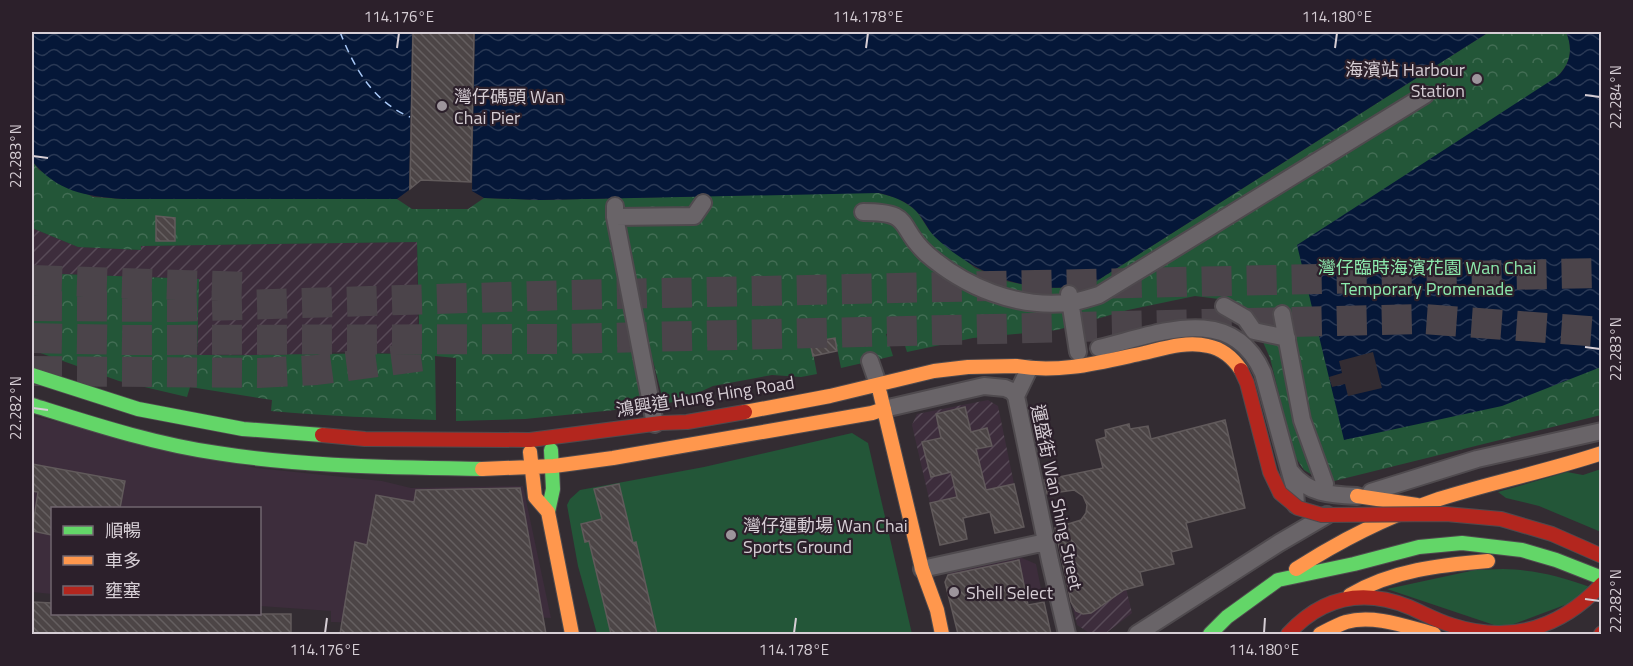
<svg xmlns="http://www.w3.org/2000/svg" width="1633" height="666" viewBox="0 0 1633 666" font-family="'Titillium Web','Noto Sans TC',sans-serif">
<defs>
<pattern id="industrial-furrows" width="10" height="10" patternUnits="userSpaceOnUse" patternTransform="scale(1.5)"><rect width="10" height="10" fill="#3d2d3c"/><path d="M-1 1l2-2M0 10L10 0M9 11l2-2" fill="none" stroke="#584a57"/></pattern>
<pattern id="park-crowns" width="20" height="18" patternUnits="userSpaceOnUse" patternTransform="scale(1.5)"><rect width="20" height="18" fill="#235638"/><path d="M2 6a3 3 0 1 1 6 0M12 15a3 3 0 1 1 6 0" fill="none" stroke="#426d54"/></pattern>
<pattern id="water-waves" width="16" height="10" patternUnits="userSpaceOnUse" patternTransform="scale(1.5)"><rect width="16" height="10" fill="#051738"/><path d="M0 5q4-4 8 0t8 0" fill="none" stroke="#293854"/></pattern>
<pattern id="building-back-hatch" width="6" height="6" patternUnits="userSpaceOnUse" patternTransform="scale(1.5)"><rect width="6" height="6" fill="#4c4546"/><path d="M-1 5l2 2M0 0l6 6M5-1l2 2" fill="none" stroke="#655f60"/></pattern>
</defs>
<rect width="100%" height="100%" fill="#332c32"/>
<path fill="#3d2d3c" d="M37 417 256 468 382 481 411 488 523 486 551 618 435 613 433 625 331 622V611L260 606V508H52V594L32 592V418Z
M1020 557 1036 564 1043 598 954 616 945 582 949 572Z"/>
<path fill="url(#industrial-furrows)" d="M32 228 78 247 140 250V246L417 242 418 354 341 352 276 356 197 355 199 279 32 273Z
M988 400 998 406 1014 484 930 503 912 425 917 414Z
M1112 530 1132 613 1105 634H1091L1077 625 1058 543Z"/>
<path fill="#235638" d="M852 433 868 443 912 634H597L578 566 567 505 570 499 580 490 704 467Z
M1601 469V532L1539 506 1506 498 1498 492 1567 472 1583 475Z
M1503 569C1536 570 1559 576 1590 587L1578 600 1503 628 1387 589 1475 570Z"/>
<path fill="url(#park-crowns)" d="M1489 32H1566C1574 50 1570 67 1554 79L1601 98V415L1334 481 1319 479 1304 470 1294 455 1270 358 1256 326 1227 300 1195 296 1128 310 1057 330 973 338 907 352 900 330 886 334 893 356 841 368 835 338 811 342 817 374 801 377 772 375 713 386 682 400 664 404 653 361H637L645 407 525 419 456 421V358L435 356 436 420C381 418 325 416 271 411L272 400 190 387 187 397 119 381 32 350V273L199 279 197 355C271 356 344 352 417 354L419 322 417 242 141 246V250L78 247 32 228V161L39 170 93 197 123 199H397L412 209H468L484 198 540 200 875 192 897 198 907 204 916 210 929 230 975 268 1006 281 1030 286 1051 288 1076 287 1092 284Z"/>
<path fill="url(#water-waves)" d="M32 32H412L409 190 397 199H123C84 196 58 192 32 161Z
M475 32H1489L1092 284C1033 296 979 278 935 237 927 229 924 219 916 211 907 201 892 196 879 193L540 200 484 198 472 191Z
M1566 32H1601V367L1502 406 1344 440 1297 245 1558 76C1571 63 1573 48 1566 32Z"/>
<path fill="#332c32" d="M1373 352 1382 388 1348 396 1345 384 1332 387 1329 377 1342 373 1339 361Z"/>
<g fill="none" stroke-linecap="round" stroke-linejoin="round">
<path stroke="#a8c8f7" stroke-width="1.5" stroke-dasharray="8 6" stroke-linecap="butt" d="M340 32C354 67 372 101 410 117"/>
</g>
<path fill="url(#building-back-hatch)" stroke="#615a5b" stroke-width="1.5" d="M413 32H474L471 182 421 180 410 189Z
M156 216 175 218V241H156Z
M835 338 837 351 813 356 810 342Z
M965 407 971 432 987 428 992 446 976 449 986 490 1014 484 1024 527 995 533 990 512 963 518 967 539 940 545 930 503 957 497 951 472 931 477 922 442 941 438 936 414Z
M1225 420 1245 508 1186 523 1192 547 1171 552 1174 564 1140 572 1143 585 1124 590 1091 613 1083 614 1076 611 1071 602 1055 528 1081 520 1086 513 1087 505 1083 496 1074 490 1047 494 1044 480 1103 468 1096 440 1106 437 1105 430 1129 424 1130 429 1148 426 1151 439Z
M32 464 125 481 120 508H52V535L32 531 38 492 32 491Z
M619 484 633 543 636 542 657 634H611L589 541 585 542 581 524 602 519 594 489Z
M520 488 546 634H340L355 542 367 545 376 495 414 502 416 490Z
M1019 560 1028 605 1044 602 1051 634H958L945 582 948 575Z
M32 602 52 603V614H291V634H32Z"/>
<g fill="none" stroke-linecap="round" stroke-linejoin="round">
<path stroke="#4b444a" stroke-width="30" stroke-dasharray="30 15" stroke-linecap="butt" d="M32 280 247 287
M32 306 173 307 569 295 1602 273
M32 338 125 340 559 339 1423 319 1602 332
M32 371 258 373 317 370 432 355"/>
<defs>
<path id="street" d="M615 206V217L655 424
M863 212C915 212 896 226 927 254 965 287 1016 308 1067 303 1078 302 1089 298 1099 295L1425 95
M615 217 694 216 703 203
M1069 294 1078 352
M1224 306 1245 318 1254 331 1287 338
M1282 314 1302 420 1325 484
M1099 348C1158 334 1231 301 1263 373L1295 490 1296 505
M870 361 878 384
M1029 369 1016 396 1050 561 1067 634
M884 409 984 386 1005 388 1012 391 1016 396
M1291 472C1308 494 1331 495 1357 496
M1371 492 1477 459 1602 431
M922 569 1046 542
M1137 634 1279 543 1327 515"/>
<path id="fast" d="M32 375 138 409 243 429 322 435
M32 405C93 424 154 444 217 453 305 467 393 467 482 469
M548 512 553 489 551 450
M1210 634 1227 617 1278 580 1354 564 1419 547 1462 543 1522 550 1556 560 1602 578"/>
<path id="slow" d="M1016 366C1059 374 1102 362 1144 353 1165 348 1187 341 1208 346 1223 349 1233 358 1241 370
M880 393 922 569 937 610 942 634
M745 412 830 396 934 371 968 367 1016 366
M530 452 535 497 548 512 572 634
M482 469 554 466 613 458 872 413 884 409
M1357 496 1417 505
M1296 569C1341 540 1389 516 1439 499 1493 482 1548 471 1602 453
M1350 595C1393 570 1440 565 1488 561
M1320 634C1328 630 1337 625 1346 622 1374 614 1407 627 1434 634"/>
<path id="jam" d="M322 435 365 439 530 440 661 423 687 422 745 412
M1288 634C1322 597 1362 588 1409 607 1423 613 1437 621 1451 625 1510 644 1561 628 1602 584
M1601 634 1602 633"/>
</defs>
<use href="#street" stroke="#4f4a4e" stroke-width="20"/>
<use href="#fast" stroke="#4f4a4e" stroke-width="16"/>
<use href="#slow" stroke="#4f4a4e" stroke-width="16"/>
<use href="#jam" stroke="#4f4a4e" stroke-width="16"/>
<use href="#street" stroke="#696468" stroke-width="16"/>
<use href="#fast" stroke="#63d668" stroke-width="14"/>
<use href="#slow" stroke="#ff974d" stroke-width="14"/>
<use href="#jam" stroke="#b3261e" stroke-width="14"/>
<defs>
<path id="jam-bridge" d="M1241 370 1247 383 1270 472 1280 493 1298 508 1322 515 1446 514 1501 519 1552 534 1602 556"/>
</defs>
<use href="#jam-bridge" stroke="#4f4a4e" stroke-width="16" stroke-linecap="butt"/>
<use href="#jam-bridge" stroke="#b3261e" stroke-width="14"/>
</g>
<path fill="none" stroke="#d6ced5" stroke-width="2" d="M397 48 399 33M866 48 868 33M1335 48 1337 33M1585 95 1600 97M33 156 48 158M1585 347 1600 349M33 408 48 410M1585 599 1600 601M325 633 327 618M794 633 796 618M1264 633 1265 618"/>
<g fill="#9d959c" stroke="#2c202b" stroke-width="2">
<circle cx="1477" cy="79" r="6"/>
<circle cx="442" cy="106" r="6"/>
<circle cx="731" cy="535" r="6"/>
<circle cx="954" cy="592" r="6"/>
</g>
<g text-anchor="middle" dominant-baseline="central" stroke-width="4.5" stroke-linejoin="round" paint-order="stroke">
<g font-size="18" fill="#d6ced5" stroke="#2c202b" text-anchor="start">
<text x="1465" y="69" text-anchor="end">海濱站 Harbour<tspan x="1465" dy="21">Station</tspan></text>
<text x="454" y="96">灣仔碼頭 Wan<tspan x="454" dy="21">Chai Pier</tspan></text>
<text x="743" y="525">灣仔運動場 Wan Chai<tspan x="743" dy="21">Sports Ground</tspan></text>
<text x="966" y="592">Shell Select</text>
</g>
<g font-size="18" fill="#8ceaad" stroke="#2c202b">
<text x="1427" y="267">灣仔臨時海濱花園 Wan Chai<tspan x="1427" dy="21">Temporary Promenade</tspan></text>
</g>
<g font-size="18" fill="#d6ced5" stroke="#2c202b">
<text transform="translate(705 396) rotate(-9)">鴻興道 Hung Hing Road</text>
<text transform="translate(1057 497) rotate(78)">運盛街 Wan Shing Street</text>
</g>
</g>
<rect width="1633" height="666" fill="none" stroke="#2c202b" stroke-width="66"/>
<rect x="51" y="507" width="210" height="108" fill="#2c202b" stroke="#70666f" stroke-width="1.5"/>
<rect x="63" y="526" width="30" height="9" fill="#63d668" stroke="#70666f" stroke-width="1.5"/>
<text x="105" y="537" font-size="18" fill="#d6ced5">順暢</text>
<rect x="63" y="556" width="30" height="9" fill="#ff974d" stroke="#70666f" stroke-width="1.5"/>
<text x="105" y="567" font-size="18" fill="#d6ced5">車多</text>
<rect x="63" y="586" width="30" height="9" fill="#b3261e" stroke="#70666f" stroke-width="1.5"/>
<text x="105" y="597" font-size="18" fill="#d6ced5">壅塞</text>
<rect x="33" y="33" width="1567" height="600" fill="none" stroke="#d6ced5" stroke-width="2"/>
<g font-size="15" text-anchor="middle" fill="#d6ced5">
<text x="399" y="22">114.176°E</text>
<text x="868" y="22">114.178°E</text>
<text x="1337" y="22">114.180°E</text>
<text transform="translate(1616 97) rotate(-90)" y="5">22.284°N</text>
<text transform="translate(16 156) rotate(-90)" y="5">22.283°N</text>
<text transform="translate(1616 349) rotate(-90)" y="5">22.283°N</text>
<text transform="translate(16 408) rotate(-90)" y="5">22.282°N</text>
<text transform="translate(1616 601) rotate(-90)" y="5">22.282°N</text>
<text x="325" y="655">114.176°E</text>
<text x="794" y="655">114.178°E</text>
<text x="1264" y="655">114.180°E</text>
</g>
</svg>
